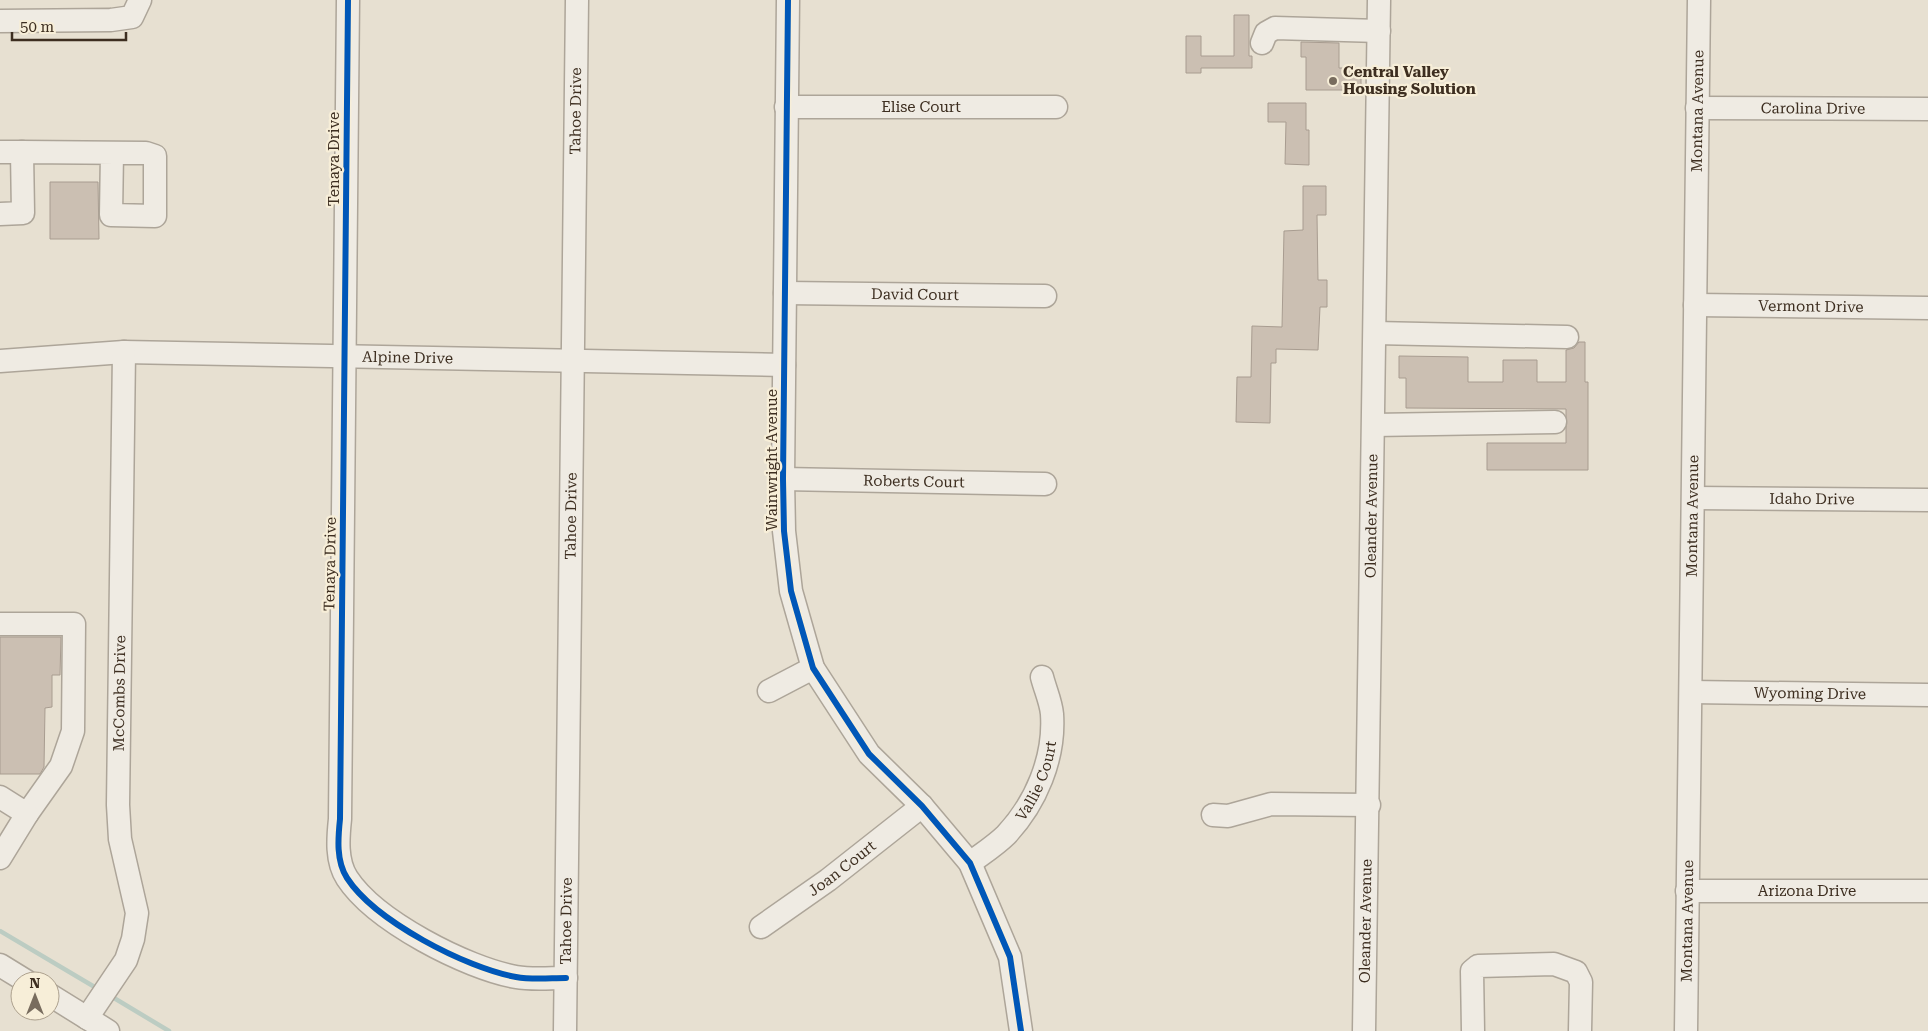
<svg xmlns="http://www.w3.org/2000/svg" width="1928" height="1031" viewBox="0 0 1928 1031" font-family="'Roboto Serif',serif">
<rect width="100%" height="100%" fill="#e7e0d1"/>
<g fill="none" stroke-linecap="round" stroke-linejoin="round">
<path stroke="#bcccc2" stroke-width="4.5" d="M0 931 98 989
M109 995 169 1031"/>
</g>
<path fill="#cbbfb2" stroke="#a89c90" d="M1234 15H1249V56H1252V68H1201V73H1186V36H1201V56H1234Z
M1301 42 1339 43V68H1361V90H1306V57H1301Z
M1268 103H1306V130H1309V165L1285 164 1286 122H1268Z
M50 182H98L99 239H50Z
M1303 186H1326V215H1317L1318 280H1327V307H1320L1318 350 1276 349V363H1271L1270 423 1236 422 1237 377H1251L1252 326 1282 327 1284 231 1303 230Z
M1579 342H1585V382H1588V470H1487V443H1566V409L1406 408V378H1399V356L1468 357V382H1503V360H1537V382H1566V350L1574 348Z
M0 637H61L60 675H52V707L45 708 44 767 40 774H0Z"/>
<g fill="none" stroke-linecap="round" stroke-linejoin="round">
<defs>
<g id="minor">
<path d="M348 0 340 819C338 838 336 861 347 878 375 921 466 968 516 977 532 980 550 978 566 978"/>
<path d="M788 0 783 479 784 531 791 591 813 668 869 754 922 806 970 863 1010 957 1021 1031"/>
<path d="M0 21 111 20 132 17 140 0"/>
<path d="M1262 43 1266 33 1275 28 1379 31"/>
<path id="s1" d="M786 107H1056"/>
<path id="s2" d="M1697 108 1928 109"/>
<path d="M0 152H22"/>
<path d="M0 214 23 213 22 152 146 153 155 156V216L111 215 112 153"/>
<path id="s3" d="M785 293 1045 296"/>
<path id="s4" d="M1695 305 1928 308"/>
<path d="M1375 333 1567 337"/>
<path id="s5" d="M0 361 124 352 784 365"/>
<path d="M1374 425 1555 422"/>
<path id="s6" d="M783 479 1045 484"/>
<path id="s7" d="M1694 498 1928 500"/>
<path d="M0 624H74L73 731 61 766 27 814 0 797"/>
<path d="M769 691 813 668"/>
<path id="s8" d="M1691 692 1928 695"/>
<path d="M1213 815 1228 816 1271 804 1369 805"/>
<path d="M0 858 27 814"/>
<path id="s9" d="M970 863C982 854 996 845 1006 835 1036 803 1055 758 1052 714 1051 702 1045 689 1042 677"/>
<path id="s10" d="M1687 891H1928"/>
<path id="s11" d="M761 927 828 880 922 806"/>
<path d="M0 965 26 981"/>
<path d="M50 995 108 1031"/>
<path id="s12" d="M87 1018 126 960 133 939 137 913 120 839 118 805 124 352"/>
<path id="s13" d="M565 1031 577 0"/>
<path id="s14" d="M1364 1031 1379 0"/>
<path d="M1473 1031 1472 971 1478 966 1554 964 1576 972 1581 982 1580 1031"/>
<path id="s15" d="M1686 1031 1699 0"/>
</g>
</defs>
<use href="#minor" stroke="#ada599" stroke-width="25"/>
<use href="#minor" stroke="#efebe3" stroke-width="22"/>
<defs>
<path id="cycleway" d="M348 0 340 819C338 838 336 861 347 878 375 921 466 968 516 977 532 980 550 978 566 978
M788 0 783 479 784 531 791 591 813 668 869 754 922 806 970 863 1010 957 1021 1031"/>
</defs>
<use href="#cycleway" stroke="#f7eed8" stroke-width="9"/>
<use href="#cycleway" stroke="#0057b8" stroke-width="6"/>
</g>
<circle fill="#786c5e" stroke="#f7eed8" stroke-width="2" cx="1333" cy="81" r="5"/>
<g text-anchor="middle" dominant-baseline="central" stroke-width="4.5" stroke-linejoin="round" paint-order="stroke">
<g font-size="15" font-weight="bold" fill="#3d2e20" stroke="#f7eed8" text-anchor="start">
<text x="1343" y="72">Central Valley<tspan x="1343" dy="17">Housing Solution</tspan></text>
</g>
<g font-size="15" fill="#3d2e20" stroke="#f7eed8">
<text stroke="none"><textPath href="#s1" startOffset="135">Elise Court</textPath></text>
<text stroke="none"><textPath href="#s2" startOffset="116">Carolina Drive</textPath></text>
<text stroke="none"><textPath href="#s13" startOffset="920">Tahoe Drive</textPath></text>
<text stroke="none"><textPath href="#s15" startOffset="920">Montana Avenue</textPath></text>
<text transform="translate(334 159) rotate(-90)">Tenaya Drive</text>
<text stroke="none"><textPath href="#s3" startOffset="130">David Court</textPath></text>
<text stroke="none"><textPath href="#s4" startOffset="116">Vermont Drive</textPath></text>
<text stroke="none"><textPath href="#s5" startOffset="408">Alpine Drive</textPath></text>
<text transform="translate(772 460) rotate(-90)">Wainwright Avenue</text>
<text stroke="none"><textPath href="#s6" startOffset="131">Roberts Court</textPath></text>
<text stroke="none"><textPath href="#s7" startOffset="118">Idaho Drive</textPath></text>
<text stroke="none"><textPath href="#s13" startOffset="515">Tahoe Drive</textPath></text>
<text stroke="none"><textPath href="#s14" startOffset="515">Oleander Avenue</textPath></text>
<text stroke="none"><textPath href="#s15" startOffset="515">Montana Avenue</textPath></text>
<text transform="translate(330 564) rotate(-89)">Tenaya Drive</text>
<text stroke="none"><textPath href="#s12" startOffset="340">McCombs Drive</textPath></text>
<text stroke="none"><textPath href="#s8" startOffset="119">Wyoming Drive</textPath></text>
<text stroke="none"><textPath href="#s9" startOffset="109">Vallie Court</textPath></text>
<text stroke="none"><textPath href="#s11" startOffset="100">Joan Court</textPath></text>
<text stroke="none"><textPath href="#s10" startOffset="120">Arizona Drive</textPath></text>
<text stroke="none"><textPath href="#s13" startOffset="110">Tahoe Drive</textPath></text>
<text stroke="none"><textPath href="#s14" startOffset="110">Oleander Avenue</textPath></text>
<text stroke="none"><textPath href="#s15" startOffset="110">Montana Avenue</textPath></text>
</g>
</g>
<g transform="translate(35 996)"><circle r="24" fill="#f7eed8" stroke="#ada18e"/>
<path d="M0-4L9 19L0 12L-9 19Z" fill="#786c5e"/>
<text y="-8" font-size="14" font-weight="bold" text-anchor="middle" fill="#3d2e20">N</text>
</g>
<path d="M12 32v8h114v-8" fill="none" stroke="#3d2e20" stroke-width="2.5"/>
<text x="20" y="32" font-size="15" fill="#3d2e20" stroke="#f7eed8" stroke-width="4" paint-order="stroke">50 m</text>
</svg>
